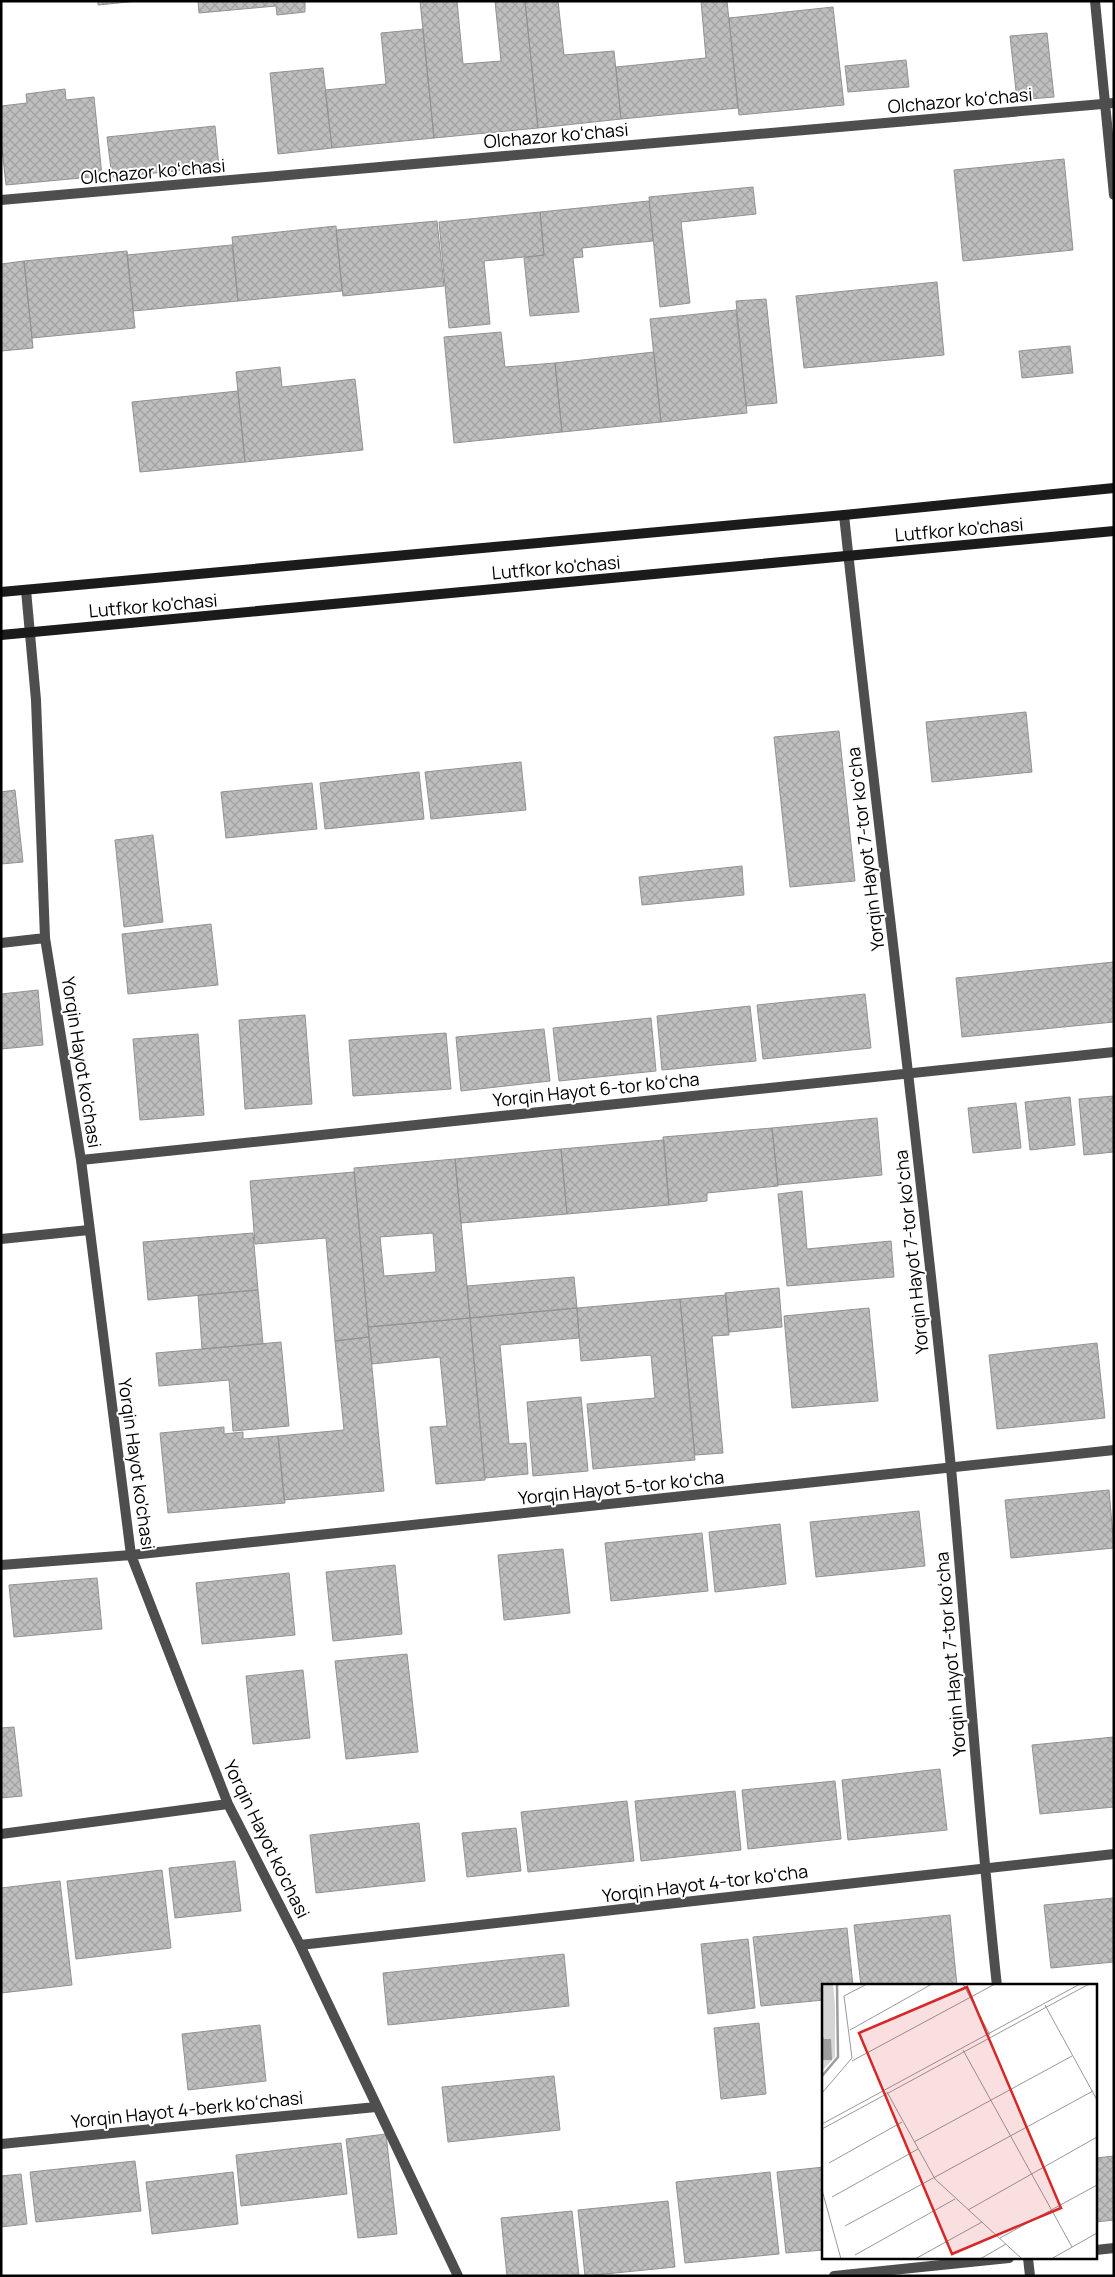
<svg xmlns="http://www.w3.org/2000/svg" width="1115" height="2277" viewBox="0 0 1115 2277" font-family="Manrope,sans-serif">
<defs>
<pattern id="building-cross-hatch" width="8" height="8" patternUnits="userSpaceOnUse" patternTransform="scale(1.25)"><rect width="8" height="8" fill="#bebebe"/><path d="M0 0l8 8M0 8l8-8" fill="none" stroke="#a2a2a2"/></pattern>
</defs>
<rect width="100%" height="100%" fill="#fff"/>
<path fill="url(#building-cross-hatch)" stroke="#929292" fill-rule="evenodd" d="M98 1H138L98 5Z
M198 1H305V12L277 15 276 6 199 13Z
M420 1H457L463 64 501 61 495 1H525L538 128 434 138Z
M525 1H558L564 55 614 51 621 119 538 128Z
M701 1H727L738 108 621 119 616 67 706 58Z
M833 7 844 105 739 115 729 18Z
M423 29 434 138 332 148 325 90 386 84 381 33Z
M1047 33 1054 97 1017 100 1010 36Z
M906 60 909 87 848 92 845 66Z
M323 68 332 148 278 154 270 73Z
M65 89 66 100 94 97 102 176 6 185 1 139V106L27 103 26 94Z
M215 126 219 167 112 177 107 137Z
M1064 159 1073 250 963 261 954 170Z
M753 187 756 214 681 222 690 303 660 307 649 197Z
M649 201 653 241 582 248 583 257 573 258 579 312 530 316 524 258 544 255 540 212Z
M540 212 544 255 484 261 490 324 449 328 439 222Z
M437 221 444 286 343 296 336 230Z
M336 226 342 291 238 301 232 237Z
M232 245 238 301 133 311 127 255Z
M127 251 135 328 32 338 24 261Z
M24 261 33 348 1 351V264Z
M937 282 944 355 804 368 796 296Z
M766 299 777 403 746 406 736 301Z
M736 310 747 413 661 422 650 319Z
M501 332 505 367 555 363 562 432 454 443 444 337Z
M1070 346 1073 373 1022 378 1019 351Z
M654 352 661 422 562 432 555 363Z
M280 367 282 387 355 379 363 450 245 462 236 372Z
M238 391 245 462 140 472 132 402Z
M1026 712 1032 772 932 782 926 722Z
M839 731 855 881 790 887 774 737Z
M521 762 526 810 431 819 425 772Z
M419 772 424 819 325 829 320 783Z
M312 783 317 829 226 838 221 792Z
M15 790 23 862 1 864V792Z
M153 835 163 922 124 927 115 840Z
M742 866 744 895 642 905 639 877Z
M211 924 218 985 128 994 122 934Z
M1114 962V1022L962 1037 956 978Z
M38 990 43 1045 1 1049V994Z
M865 994 871 1048 763 1059 757 1005Z
M750 1006 756 1061 662 1070 657 1016Z
M305 1015 312 1104 245 1109 239 1020Z
M651 1018 656 1071 559 1081 553 1028Z
M544 1029 550 1081 461 1091 456 1037Z
M446 1033 451 1089 353 1096 349 1040Z
M198 1034 204 1115 140 1120 133 1039Z
M1114 1096V1152L1084 1155 1079 1099Z
M1070 1097 1075 1145 1030 1150 1025 1102Z
M1016 1103 1021 1148 973 1153 968 1108Z
M877 1118 882 1175 778 1185 772 1128Z
M772 1128 778 1186 707 1193V1201L669 1205 663 1137Z
M664 1140 669 1205 567 1214 561 1149Z
M561 1149 567 1214 461 1223 455 1159Z
M455 1159 470 1318 368 1327 354 1168ZM433 1233 436 1272 384 1276 380 1237Z
M354 1172 369 1337 335 1341 326 1238 255 1244 250 1181Z
M802 1191 807 1249 891 1241 894 1277 787 1286 778 1194Z
M253 1233 258 1290 148 1300 143 1242Z
M574 1277 577 1308 470 1318 467 1286Z
M779 1288 782 1327 729 1332 725 1293Z
M258 1290 263 1344 202 1349 198 1295Z
M726 1295 729 1335 712 1336 723 1453 695 1455 680 1299Z
M680 1299 695 1460 593 1469 587 1404 655 1398 651 1355 581 1361 577 1308Z
M577 1308 579 1338 500 1345 509 1444 526 1443 528 1474 485 1478 470 1318Z
M869 1308 878 1401 792 1408 784 1316Z
M470 1318 485 1480 436 1484 430 1427 447 1426 440 1357 372 1364 368 1327Z
M369 1337 384 1491 284 1500 278 1436 344 1430 335 1341Z
M281 1342 289 1426 233 1431 229 1380 159 1386 156 1353Z
M1097 1343 1105 1418 997 1429 989 1355Z
M581 1397 588 1471 533 1476 527 1402Z
M224 1427V1434L243 1432V1439L278 1436 285 1503 168 1513 160 1433Z
M1109 1490 1114 1548 1011 1558 1005 1500Z
M919 1511 925 1566 816 1577 810 1522Z
M780 1524 786 1584 715 1592 709 1532Z
M702 1533 708 1591 611 1601 605 1543Z
M563 1549 570 1613 504 1620 498 1555Z
M395 1565 402 1634 333 1641 326 1572Z
M289 1573 295 1635 202 1644 196 1583Z
M97 1578 102 1629 14 1637 9 1585Z
M407 1654 418 1752 346 1759 335 1661Z
M303 1670 310 1738 253 1744 246 1676Z
M14 1727 22 1796 1 1798V1728Z
M1114 1737V1807L1040 1814 1032 1745Z
M940 1769 947 1830 848 1840 842 1780Z
M835 1781 841 1839 748 1849 742 1790Z
M735 1791 741 1850 641 1861 635 1801Z
M627 1801 634 1861 528 1872 521 1812Z
M419 1823 425 1881 316 1893 310 1835Z
M516 1828 521 1871 467 1877 462 1833Z
M235 1861 241 1911 175 1918 169 1868Z
M162 1870 171 1948 76 1959 67 1881Z
M60 1881 72 1985 1 1993V1888Z
M1114 1898V1962L1051 1968 1044 1905Z
M950 1915 957 1986H861L854 1925Z
M847 1928 853 1986H824V2000L761 2006 753 1937Z
M748 1939 755 2008 708 2014 701 1944Z
M564 1954 569 2006 388 2025 383 1973Z
M759 2023 766 2094 721 2099 714 2028Z
M260 2025 266 2081 188 2090 182 2034Z
M554 2076 560 2130 448 2142 442 2087Z
M386 2134 397 2234 358 2238 346 2139Z
M341 2143 347 2194 241 2206 236 2155Z
M1114 2156V2220L1096 2222V2158Z
M135 2161 141 2211 36 2222 30 2172Z
M824 2167V2250L786 2253 777 2172Z
M233 2172 238 2224 152 2234 146 2182Z
M770 2172 779 2254 685 2263 676 2182Z
M21 2174 27 2224 1 2227V2176Z
M668 2201 675 2267 585 2276 578 2210Z
M572 2211 579 2276H507L501 2218Z"/>
<g fill="none" stroke-linecap="round" stroke-linejoin="round">
<path stroke="#4e4e4e" stroke-width="10" d="M1095 1 1114 195
M1 200 1114 103
M844 515C878 833 920 1150 951 1468 967 1640 978 1813 997 1986
M26 590 36 700 45 938 81 1160 131 1555 228 1804 300 1945 458 2276
M1 943 45 938
M81 1160 1114 1052
M1 1239 89 1230
M1 1565 131 1555 1114 1450
M1 1834 228 1804
M300 1945 1114 1854
M1 2144 376 2107
M1096 2250 1114 2248
M1028 2258 1030 2276
M834 2276 1009 2258"/>
<path stroke="#1b1b1b" stroke-width="10" d="M1 592 844 515 1114 488
M1 635 1114 531"/>
</g>
<g text-anchor="middle" dominant-baseline="central" stroke-width="4" stroke-linejoin="round" paint-order="stroke">
<g font-size="18" fill="#000" stroke="#fff">
<text transform="translate(960 100) rotate(-5)">Olchazor koʻchasi</text>
<text transform="translate(556 135) rotate(-5)">Olchazor koʻchasi</text>
<text transform="translate(153 171) rotate(-5)">Olchazor koʻchasi</text>
<text transform="translate(959 529) rotate(-5)">Lutfkor ko'chasi</text>
<text transform="translate(556 567) rotate(-5)">Lutfkor ko'chasi</text>
<text transform="translate(153 605) rotate(-5)">Lutfkor ko'chasi</text>
<text transform="translate(865 849) rotate(-97)">Yorqin Hayot 7-tor koʻcha</text>
<text transform="translate(82 1062) rotate(81)">Yorqin Hayot ko'chasi</text>
<text transform="translate(596 1089) rotate(-6)">Yorqin Hayot 6-tor koʻcha</text>
<text transform="translate(911 1252) rotate(-96)">Yorqin Hayot 7-tor koʻcha</text>
<text transform="translate(137 1464) rotate(82)">Yorqin Hayot ko'chasi</text>
<text transform="translate(621 1487) rotate(-6)">Yorqin Hayot 5-tor koʻcha</text>
<text transform="translate(950 1654) rotate(-95)">Yorqin Hayot 7-tor koʻcha</text>
<text transform="translate(267 1839) rotate(64)">Yorqin Hayot ko'chasi</text>
<text transform="translate(705 1883) rotate(-7)">Yorqin Hayot 4-tor koʻcha</text>
<text transform="translate(187 2109) rotate(-6)">Yorqin Hayot 4-berk koʻchasi</text>
</g>
</g>
<g transform="translate(822 1984)">
<rect width="275" height="275" fill="#fff"/>
<path d="M0 0H11L13 20V73L0 87Z" fill="#d5d5d5"/>
<path d="M0 50 2 55H9L10 76H0Z" fill="#9c9c9c"/>
<path fill="none" stroke="#9c9c9c" stroke-width="2.5" d="M0 92 16 73 15 0"/>
<path fill="none" stroke="#999" stroke-width="1" d="M141 0 168 51M223 21 275 116M28 46 110 0M141 66 250 263M30 77 173 0M65 108 113 195 200 275M0 109 30 74 22 12 45 0M0 140 258 0M0 145 267 0M92 158 250 72M7 179 80 138M0 206 19 275M10 213 96 165M146 226 275 153M23 242 271 107M178 254 275 201M33 271 133 215M93 275 160 238M158 275 184 260M229 275 275 249"/>
<path fill="#d62828" fill-opacity="0.15" stroke="#d62828" stroke-width="2.5" d="M145 3 239 224 130 270 37 49Z"/>
<rect width="275" height="275" fill="none" stroke="#000" stroke-width="2.5"/>
</g>
<rect width="1115" height="2277" fill="none" stroke="#000000" stroke-width="5"/>
</svg>
